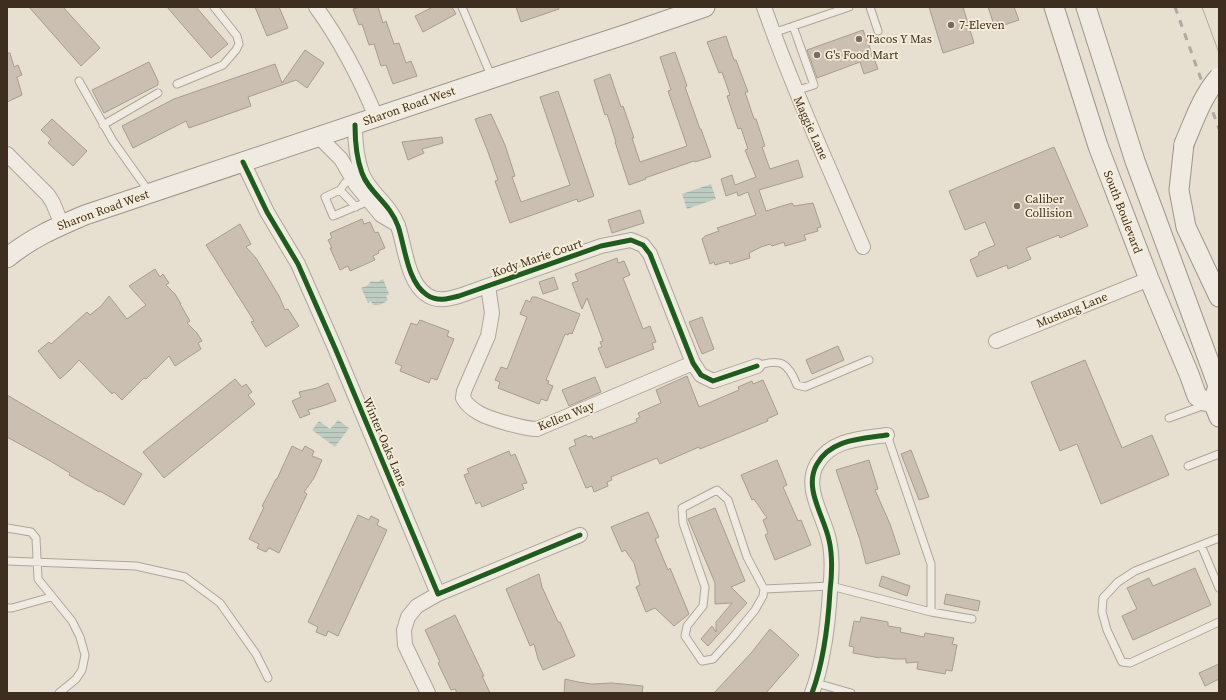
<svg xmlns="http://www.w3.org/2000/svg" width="1226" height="700" viewBox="0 0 1226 700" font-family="'Source Serif 4',serif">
<defs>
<pattern id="water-rules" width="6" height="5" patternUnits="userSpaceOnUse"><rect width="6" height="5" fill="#bcccc2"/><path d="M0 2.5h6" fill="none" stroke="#a2b0a6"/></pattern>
</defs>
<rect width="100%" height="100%" fill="#e7e0d1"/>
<path fill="url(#water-rules)" d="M711 184 716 199 687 209 682 194Z
M383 279 389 294 386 296 388 300C383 304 379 306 373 305L371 301 368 303 361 288 368 285 371 281 377 282Z
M338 420 349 428 335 447 312 430 319 421 330 429Z"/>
<path fill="#cbbfb2" stroke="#a89c90" d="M29 7H63L100 48 81 66Z
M167 7H196L228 44 211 58Z
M255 7H279L288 28 267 36Z
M360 7H378L383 23 386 21 394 44 399 43 406 63 411 61 417 76 393 84 386 65 381 66 374 44 369 45 362 24 359 25 353 9Z
M433 7H452L456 14 423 32 415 16Z
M516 7H558L559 9 521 22Z
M929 7H963L974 43 943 53Z
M988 7H1014L1019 20 995 28Z
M863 30 878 69 864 74 860 62 817 78 807 50Z
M726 36 734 60H736L748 92H745L754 119H756L765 146 762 147 770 169 798 160 803 177 759 190 766 211 792 203 794 206 813 203 821 227 817 228 818 231 804 235 806 240 785 246 784 242 772 246 770 244 761 247 749 253 750 258 730 264 729 261 715 265 714 262 710 264 702 239 705 236 719 231 717 228 756 215 748 192 738 196 737 192 726 196 721 179 732 175 735 185 756 177 745 150 748 149 741 128 738 129 727 96 730 95 722 72 719 73 707 42Z
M305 50 324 63 307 88 296 80 248 97 251 106 189 128 186 121 133 148 122 126 174 99 275 64 282 83Z
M675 52 687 86 685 87 700 129H701L711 157 695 162 694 161 645 178 646 179 629 185 615 142H616L607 114 605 115 594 80 610 74 621 107 623 106 634 138H632L640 162 687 146 668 91 671 90 660 57Z
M7 53H10L14 67 18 65 22 75 17 77 22 95 7 102Z
M149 62 158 81V85L104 113 92 90Z
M558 91 594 196 578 202 577 199 510 223 495 181 498 180 488 152 475 119 491 114 505 145 515 176 512 177 521 202 570 185 540 97Z
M52 119 87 151 73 166 48 143 51 139 41 130Z
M442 137 443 143 422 149 424 153 408 160 402 142Z
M1054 147 1088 226 1060 238 1059 235 1026 248 1031 259 1008 269 1007 265 977 277 970 260 978 256 979 252 995 245 985 222 965 230 949 191Z
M640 210 644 223 612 233 608 220Z
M362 219 364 224 370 222 375 233 378 232 385 248 378 251 379 253 373 256 375 260 350 271 348 266 340 270 330 248H332L328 240 332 238 330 233Z
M240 224 251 244 246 247 256 258 279 296 285 310 288 309 299 326 266 347 251 322 254 321 206 245Z
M617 258 618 263 624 261 630 275 623 278 643 329 650 326 656 342 652 343 654 349 606 368 598 348 602 347 600 342 603 341 587 298 582 309 572 283 578 281 575 274Z
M155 269 160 277 163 274 169 283 166 285 175 294 181 304H180L190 321 187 323 197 333 202 341 198 343 201 349 175 366 169 356 146 379 144 378 122 400 114 392 112 394 79 360 70 370 60 379 38 351 49 342 51 344 87 312 90 315 101 306 109 296 127 319 146 305 129 286Z
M554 277 558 289 543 294 539 282Z
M532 297H536L580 314 572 334 569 333 568 335 565 334 546 380 549 381 548 384 553 386 547 401 541 399 539 404 498 388 500 382 495 380 501 367 507 369 527 317 520 314 526 300 530 302Z
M702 317 714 349 702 354 689 322Z
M420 320 449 331 447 336 454 339 437 380 431 378 429 383 400 371 402 366 395 363 411 323 417 325Z
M838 346 844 360 812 374 806 360Z
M1085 360 1122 448 1152 435 1169 475 1101 504 1077 444 1060 451 1031 382Z
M687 376 699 407 739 390 738 387 752 381 753 384 763 380 778 414 767 419 768 421 700 449 699 447 660 464 657 458 635 467 611 477 612 480 607 482 608 486 594 492 592 486 586 488 569 448 576 445 574 440 586 435 588 437 592 436 593 439 637 422 636 419 640 417 638 413 661 403 656 390Z
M595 377 601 392 569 406 562 390Z
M235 379 242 387 246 384 252 392 248 395 255 404 164 478 143 452Z
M328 383 336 401 322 406 308 410 310 414 300 418 292 401 301 397 299 392 317 388Z
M7 395 142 474 124 505 100 491 99 492 69 475 70 473 47 459 7 437Z
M292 446 302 451 305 446 314 451 312 456 322 460 314 478 304 492 307 494 279 553 269 548 266 552 257 548 259 544 249 539 264 507 262 506 267 497 276 479H277Z
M911 450 929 497 919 500 901 454Z
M509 451 511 456 515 454 527 483 522 484 524 489 482 507 480 502 476 504 464 475 469 473 467 469Z
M777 460 787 485 783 487 798 521 801 520 811 545 775 560 765 535 768 533 763 520 767 518 754 499 752 500 741 475Z
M869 460 878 489 875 490 890 524 900 554 866 564 860 540 836 470Z
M715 508 745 581 731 587 747 603 708 646 701 639 712 626 716 632V622L732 603 715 604V583L688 519Z
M648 512 659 537 655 539 668 570 670 568 689 614 674 626 655 608 646 612 636 587 640 585 634 563 625 550 622 552 611 527Z
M358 515 369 520 371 516 379 520 377 525 387 530 338 636 328 631 326 636 316 632 318 627 308 622Z
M1195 568 1211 605 1133 640 1122 616 1137 609 1127 588 1149 578 1153 586Z
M539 574 542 587 558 622H560L575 656 543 670 538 659 534 644 530 646 506 589Z
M882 576 910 586 907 596 879 586Z
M946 594 980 601 978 611 944 604Z
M455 615 484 676H482L490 693H457L455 689 451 690 438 663 440 662 425 630Z
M861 617 888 622V626L901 628 900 632 924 637 925 633 954 638 952 644 957 645 952 671 946 670 945 674 917 669 918 662 906 663V659H894L881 657 880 658 853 653 854 647 849 646 854 621 860 622Z
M770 629 799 655 766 693H714L752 652Z
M1219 664V679L1205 686 1199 673Z
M565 679 578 682 592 684 612 683 643 686 642 693H564Z"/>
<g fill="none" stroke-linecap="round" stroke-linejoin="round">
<defs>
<path id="lane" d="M462 7 492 78
M870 7 878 31
M793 26 814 85 795 91
M773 33 849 7
M79 81 113 141 150 193
M177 84 223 65 236 50 239 44 237 36 214 7
M103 125 158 93
M353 179 345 183 340 190 325 197 333 216 369 201
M340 190 356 207
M757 366C780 358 788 362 797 385L805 387 869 360
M1169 418 1205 405
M887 435 931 564V612
M1188 466 1219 454
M7 528 31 532 36 538 38 579 72 621 80 637 85 655 82 670 76 679 59 693
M1219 538 1135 571 1118 582 1103 598 1102 612 1107 630 1122 662 1130 663 1219 622
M1201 545 1219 588
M7 561 136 566 185 577 220 603 256 654 268 678
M764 589 763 596 755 610 733 637 713 659 702 661 685 636 687 626 703 606 705 587 683 523 682 508 717 490 728 500 747 557 764 589 831 586 931 612 972 619
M7 608H12L51 597
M816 683 851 693"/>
<path id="street" d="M316 7C342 43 359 76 376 117
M764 7C793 89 829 167 863 247
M355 125C355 142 356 157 362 173 369 193 390 203 398 226 405 246 407 282 427 295 437 302 448 299 459 296L601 246 631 240 643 245 650 254 693 363 701 375 713 381 757 366
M319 137 341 159 356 185 381 215 398 225
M7 154 48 195 53 203 62 225
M243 162 267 212 298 264 335 348 438 594 580 535
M488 286 492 313 488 336 464 391 463 398C466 404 472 409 479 413 489 419 525 429 537 429L693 363
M996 341 1149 279
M428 693 405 645 404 630 408 617 417 606 438 594
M812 693C824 661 828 626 830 591 832 574 833 557 829 540 824 516 803 488 817 464 831 439 861 439 887 435"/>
<path id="secondary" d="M1054 7 1098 146 1149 279 1189 374 1197 396 1204 401 1213 402 1219 399
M1086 7 1135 161 1218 386 1213 402 1219 417
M1184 144 1179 190 1186 227 1219 297
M7 258C31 238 57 227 85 215L505 74 627 34 705 7"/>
</defs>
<use href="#lane" stroke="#ada599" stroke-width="9"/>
<use href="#street" stroke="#ada599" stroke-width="16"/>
<use href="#secondary" stroke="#9c958a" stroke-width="21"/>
<use href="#lane" stroke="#efebe3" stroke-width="7"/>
<use href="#street" stroke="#efebe3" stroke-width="14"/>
<use href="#secondary" stroke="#efebe3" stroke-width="19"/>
<path stroke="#afaaa2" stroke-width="1" d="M1202 7 1219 53"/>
<path stroke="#afaaa2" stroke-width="3" stroke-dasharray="7 7" stroke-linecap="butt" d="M1175 7 1219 129"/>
<defs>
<path id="secondary-bridge" d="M1184 144C1194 121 1202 96 1219 77"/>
</defs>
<use href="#secondary-bridge" stroke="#9c958a" stroke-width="21" stroke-linecap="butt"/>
<use href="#secondary-bridge" stroke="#efebe3" stroke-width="19"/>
<defs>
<path id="cycleway" d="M355 125C355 142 356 157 362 173 369 193 390 203 398 226 405 246 407 282 427 295 437 302 448 299 459 296L601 246 631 240 643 245 650 254 693 363 701 375 713 381 757 366
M243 162 267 212 298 264 335 348 438 594 580 535
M812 693C824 661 828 626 830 591 832 574 833 557 829 540 824 516 803 488 817 464 831 439 861 439 887 435"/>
</defs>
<use href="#cycleway" stroke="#f7eed8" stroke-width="8"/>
<use href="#cycleway" stroke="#1b5e20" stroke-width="5"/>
</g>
<g fill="#786c5e" stroke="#f7eed8" stroke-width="1.5">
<circle cx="951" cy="25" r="4"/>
<circle cx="859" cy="39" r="4"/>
<circle cx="817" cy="55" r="4"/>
<circle cx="1017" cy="206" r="4"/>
</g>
<g text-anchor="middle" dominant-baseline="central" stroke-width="3.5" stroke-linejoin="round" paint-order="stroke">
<g font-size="12" fill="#3d2e20" stroke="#f7eed8" text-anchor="start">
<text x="959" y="25">7-Eleven</text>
<text x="867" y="39">Tacos Y Mas</text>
<text x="825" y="55">G's Food Mart</text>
<text x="1025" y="199">Caliber<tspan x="1025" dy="14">Collision</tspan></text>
</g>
<g font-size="12" fill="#3d2e20" stroke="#f7eed8">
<text transform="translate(409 106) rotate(-19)">Sharon Road West</text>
<text transform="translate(811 128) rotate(66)">Maggie Lane</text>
<text transform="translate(103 210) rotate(-20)">Sharon Road West</text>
<text transform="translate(1123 212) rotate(69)">South Boulevard</text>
<text transform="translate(537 258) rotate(-19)">Kody Marie Court</text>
<text transform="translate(1072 310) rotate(-22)">Mustang Lane</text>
<text transform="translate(566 416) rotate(-22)">Kellen Way</text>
<text transform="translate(385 442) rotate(67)">Winter Oaks Lane</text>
</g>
</g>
<rect width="1226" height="700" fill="none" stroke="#3d2e20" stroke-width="16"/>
</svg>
